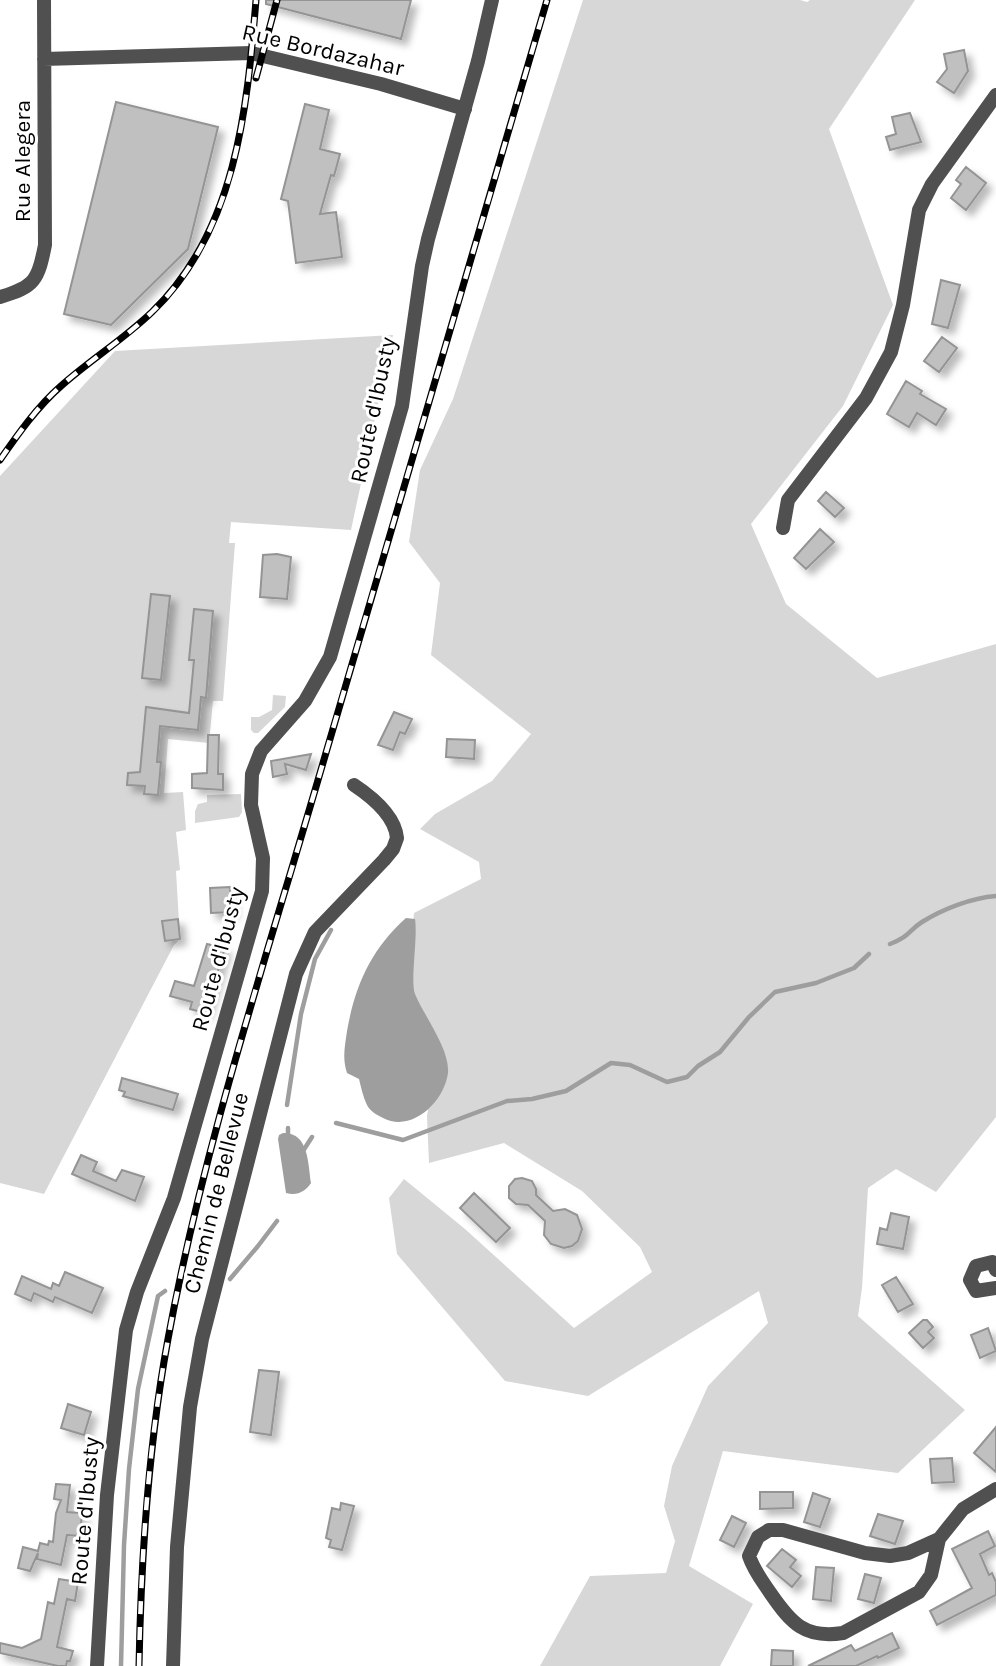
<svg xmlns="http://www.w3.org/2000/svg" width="996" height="1666" viewBox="0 0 996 1666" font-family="Karla,sans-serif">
<defs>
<filter id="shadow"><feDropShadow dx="6" dy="6" stdDeviation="3.5" flood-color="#0004"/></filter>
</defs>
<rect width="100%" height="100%" fill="#fff"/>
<path fill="#d7d7d7" d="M583 0H800L807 2 810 0H915L829 129 893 305 843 406 751 524 786 604 877 678 996 644V1117L936 1192 896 1169 868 1188 862 1288 858 1316 965 1410 898 1473 723 1451 689 1566 753 1604 720 1666H540L590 1576 666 1573 675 1541 664 1506 672 1466 708 1386 768 1323 759 1291 588 1396 505 1381 397 1254 389 1198 404 1179 465 1229 574 1328 652 1272 640 1247 582 1191 504 1143 429 1163 427 1116 437 1056 407 992 414 913 481 879 479 862 420 829 435 814 492 781 531 734 431 655 440 583 409 542 420 470 453 399Z
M393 335 351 530 231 522 229 543H235L223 701H213L209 743 168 739 164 793 183 792 186 830 176 832 180 870 176 871 180 939 174 945 44 1194 0 1183V476L115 351Z
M273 695 286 696 285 707 258 733H254L251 730V717H259L272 710Z
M241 794 242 812 239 817 195 823V811L198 804 207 802V795Z"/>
<path fill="#9e9e9e" d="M406 918 415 919C418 939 410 980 415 994 424 1016 450 1049 448 1073 444 1102 412 1133 383 1118 377 1115 370 1111 367 1105 363 1097 361 1087 359 1079L347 1073C342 1058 345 1046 347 1031 355 986 371 949 406 918Z
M283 1133C309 1132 308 1164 311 1183 305 1192 297 1196 286 1193L278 1139 279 1135Z"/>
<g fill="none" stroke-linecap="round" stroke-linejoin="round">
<path stroke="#9e9e9e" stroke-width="4.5" d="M890 944C909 937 908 931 922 922 943 909 971 898 996 896
M287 1105 301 1014 315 959 331 930
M336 1123 403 1140 507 1101 532 1099 566 1091 611 1063 630 1065 667 1082 687 1077 698 1066 720 1052 749 1017 775 992 816 983 854 968 869 954
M288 1128V1139
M303 1151 312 1137
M230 1279 258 1246 277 1221
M121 1666 124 1545 129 1469 138 1389 158 1296 165 1291"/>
</g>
<path fill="#c0c0c0" stroke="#949494" stroke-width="2" filter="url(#shadow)" d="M266 0H411L401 39 266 4Z
M964 50 968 71 954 93 937 82 947 69 944 54Z
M116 102 218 127 188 249 111 325 64 314Z
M305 104 329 110 320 149 340 154 334 176 331 175 320 214 336 212 342 257 296 263 288 201 281 199Z
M910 113 921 142 890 150 886 137 896 134 892 117Z
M966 167 986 183 966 210 951 198 961 184 956 180Z
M941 280 960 285 948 328 932 324Z
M942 337 957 348 939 372 924 361Z
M906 381 922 391 920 394 946 409 936 425 917 413 909 427 887 414Z
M826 492 844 508 835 517 818 501Z
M820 529 834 542 806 569 794 558Z
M277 554 291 557 287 599 260 597 263 555Z
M151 594 170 596 161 680 142 678Z
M194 609 213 611 206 698 201 697 198 730 160 726 157 762H161L158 795 144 794 145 786 127 785 128 773 140 772 146 707 189 713 194 660H189Z
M394 712 412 719 405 734 400 732 393 750 378 745Z
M208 735H219L218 774H223V790L192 788V774L207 773Z
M447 739 475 740 474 759 446 757Z
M311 754 306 770 285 764 287 774 273 777 271 761Z
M230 887 232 912 211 913 210 888Z
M178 919 180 939 165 941 162 921Z
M207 944 225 948 205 1013 190 1009 192 1002 170 996 175 981 194 986Z
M122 1078 178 1094 173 1110 123 1096 125 1092 119 1090Z
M81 1155 97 1162 93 1171 116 1181 122 1170 144 1177 135 1201 72 1174Z
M522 1178 532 1181 536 1189V1195L553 1211 565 1209 577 1215 582 1229 578 1241 572 1246 564 1248 551 1244 544 1235 545 1221 528 1205 516 1204 509 1198V1186L515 1179Z
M474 1193 510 1228 496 1242 460 1208Z
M891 1213 909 1217 903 1249 877 1244 880 1228 887 1230Z
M65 1272 103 1288 92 1313 55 1297 53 1302 34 1293 31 1301 15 1294 22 1276 51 1289 53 1283 59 1286Z
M896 1277 913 1304 898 1312 882 1285Z
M923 1320H927L933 1327 928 1332 934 1338 923 1348 909 1333Z
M988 1328 996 1351 980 1358 971 1335Z
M259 1370 279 1372 271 1435 250 1432Z
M68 1404 91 1412 84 1435 61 1428Z
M996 1427V1472L974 1453Z
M952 1458 954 1482 932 1483 930 1459Z
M56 1484 70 1485 67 1512 82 1513 80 1536 67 1535 61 1565 37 1559 38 1553 30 1571 18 1568 23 1547 38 1551 40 1543 48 1545 49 1541 53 1542 56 1513 61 1500 54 1499Z
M760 1492H793V1508L760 1509Z
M813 1493 830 1499 820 1527 804 1522Z
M341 1503 354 1506 342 1550 329 1547 331 1540 326 1538 332 1508 340 1510Z
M878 1514 903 1521 895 1544 870 1536Z
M732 1516 746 1523 734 1547 720 1540Z
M988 1531 995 1546 980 1554 989 1575 992 1573 996 1582V1595L937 1625 930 1611 972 1588 952 1549Z
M782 1549 796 1560 790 1567 801 1576 792 1587 767 1566Z
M816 1567 834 1568 831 1601 813 1599Z
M865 1574 881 1578 874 1603 858 1599Z
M59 1579 78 1582 75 1601 67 1599 57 1647 73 1651 70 1661H67L66 1666H58L0 1653V1643L22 1648 41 1639 48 1602 54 1604Z
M892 1633 899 1648 878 1658 877 1656 856 1666H808L851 1645 855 1651Z
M772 1650 793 1651V1666H771Z"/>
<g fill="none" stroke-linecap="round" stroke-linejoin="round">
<path stroke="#505050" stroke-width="14" d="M44 59 251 53 381 84 465 109
M0 297C35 287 38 280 45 245L44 0
M783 528 788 500 866 398 891 352 903 305 919 210 932 184 996 95
M996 1270 992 1262 976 1266 970 1280 976 1291 996 1288
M939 1539 931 1575 919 1592 843 1633C805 1639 791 1623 771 1594 763 1582 754 1571 749 1556L758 1537 769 1530H783L865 1553 890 1556 908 1553 939 1539 963 1509 996 1489
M173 1666 177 1547 190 1407 202 1339 296 974 315 932 384 860 393 849 397 838C395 816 372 797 354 785"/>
<path stroke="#505050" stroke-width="14" d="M97 1666 107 1495 126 1330 137 1292 174 1198 262 891 263 858 251 805 252 774 261 751 305 701 330 657 402 406 422 266 428 239 478 61 492 0"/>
<defs>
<path id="rail" d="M256 78 277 0
M0 460C18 434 37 407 61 386 90 360 124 339 152 312 236 231 247 110 256 0
M139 1666C141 1557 148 1447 168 1339 203 1149 264 965 318 780 394 520 471 260 547 0"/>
</defs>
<use href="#rail" stroke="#000" stroke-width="7"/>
<use href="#rail" stroke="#fff" stroke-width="4.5" stroke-dasharray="13" stroke-linecap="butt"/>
</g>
<g text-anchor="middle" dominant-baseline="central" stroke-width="6" stroke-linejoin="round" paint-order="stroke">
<g font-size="23" fill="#000" stroke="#fff">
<text transform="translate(323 50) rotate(13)">Rue Bordazahar</text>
<text transform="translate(22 161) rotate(-90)">Rue Alegera</text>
<text transform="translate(373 410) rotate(-78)">Route d'Ibusty</text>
<text transform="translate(218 959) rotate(-75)">Route d'Ibusty</text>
<text transform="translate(216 1193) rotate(-76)">Chemin de Bellevue</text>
<text transform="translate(85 1511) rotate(-85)">Route d'Ibusty</text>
</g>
</g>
</svg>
